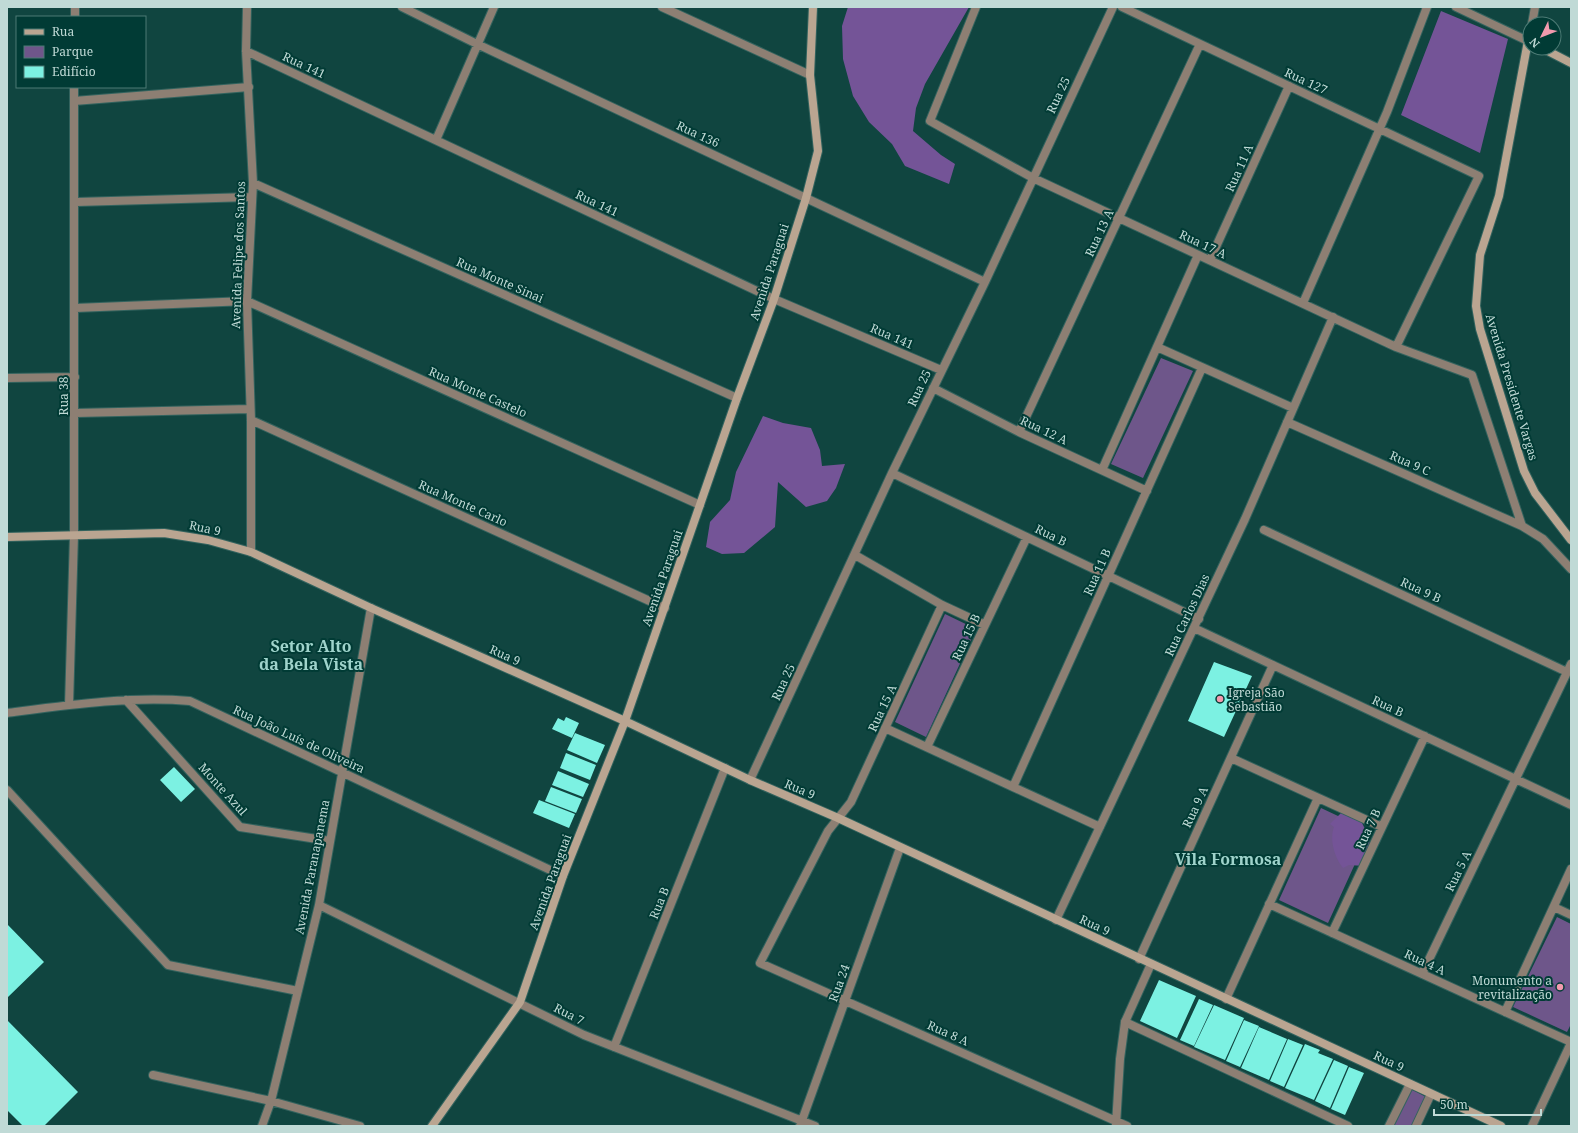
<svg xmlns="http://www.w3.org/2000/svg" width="1578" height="1133" viewBox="0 0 1578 1133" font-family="'Noto Serif',serif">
<rect width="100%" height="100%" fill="#104540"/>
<path fill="#6e568a" d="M1161 358 1193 371 1143 478 1111 464Z
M945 614 976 629 926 737 895 722Z
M1321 808 1370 831 1328 923 1279 900Z
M1557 917 1571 924V1024L1567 1032 1513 1007Z
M1411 1089 1426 1097 1412 1126H1394Z"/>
<path fill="#745497" d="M848 7H969L925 84 916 108 913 131 941 155 955 164 949 184 905 166 892 144 869 122 853 96 843 59 842 26Z
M1441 11 1508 39 1480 153 1401 115Z
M763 416 783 423 811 428 820 450 822 466 845 464 836 488 827 501 806 507 778 482 775 527 744 553 722 554 706 547 710 522 730 500 736 472Z
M1342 812 1359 817 1370 839 1364 866 1349 865 1343 868C1335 858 1329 840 1334 827L1330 824Z"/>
<path fill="#7cf1e2" d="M1214 662 1252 676 1224 737 1188 721Z
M566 717 579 723 572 738 552 729 558 718 564 721Z
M575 733 605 745 597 763 567 750Z
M566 753 596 765 590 780 560 768Z
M174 767 195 789 181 802 160 780Z
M558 771 589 784 583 797 552 785Z
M551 787 582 799 576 813 545 801Z
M539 800 575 814 569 828 533 813Z
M7 924 44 962 7 998Z
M1159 980 1196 996 1177 1038 1140 1021Z
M1199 999 1213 1005 1194 1046 1180 1040Z
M1214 1005 1244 1018 1225 1060 1194 1047Z
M7 1020 78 1092 44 1126H23L7 1110Z
M1244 1020 1259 1026 1240 1067 1226 1061Z
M1259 1027 1287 1039 1269 1080 1241 1068Z
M1288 1039 1303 1045 1284 1087 1270 1081Z
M1305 1044 1320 1050 1318 1053 1333 1059 1314 1100 1285 1088Z
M1334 1060 1348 1066 1330 1108 1315 1101Z
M1349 1067 1364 1073 1345 1115 1331 1109Z"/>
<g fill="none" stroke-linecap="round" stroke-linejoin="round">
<defs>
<path id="lane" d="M1125 1022 1348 1126"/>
<path id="street" d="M247 7 246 51 253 183 247 301 251 420V552
M402 7 477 44 985 282
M662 7 810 75
M976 7 930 121 1033 178 1396 347 1472 375 1522 526 1543 539 1571 569
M1122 7 1479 176 1396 347
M1456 7 1528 41 1530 32
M75 17V7
M1532 24 1535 7
M246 51 774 299 941 370
M74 101 249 87
M436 140 494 7
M253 183 737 398
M76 202 251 197
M1210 260 1289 86
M1303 303 1387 112 1427 7
M75 308 247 301 700 505
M1157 347 1293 408
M7 378 75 377
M933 388 1019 432 1147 491
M75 413 250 409
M251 420 665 608
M1287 422 1522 526
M1019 432 1200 44
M1102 470 1198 255
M892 473 1199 619
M1264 530 1567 672
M855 555 942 605 985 625
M942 605 851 802 828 831 760 963 1127 1126
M1194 628 1571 805
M126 700 240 827 330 841
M69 705 74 535V87
M7 713C68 705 129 696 190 701L563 876
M885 728 1100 827
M927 747 1027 537
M1231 758 1382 827
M750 780 892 473 985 282 1113 7
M1013 787 1202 368
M7 790 168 965 298 991
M1269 904 1571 1042
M319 905 584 1035 815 1126
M1554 907 1571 915
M1056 920 1245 519 1333 317
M1332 933 1425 736
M1139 959 1273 665
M1422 974 1571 664
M1226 999 1318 798
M1505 1012 1571 869
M614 1047 725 768
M153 1075 271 1101 360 1126
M1116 1125 1120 1059 1125 1022 1151 964
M262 1126 271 1101 319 905 371 608
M800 1126 900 848
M1389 1126 1410 1084
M1416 1126 1431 1094
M1532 1126 1571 1043"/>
<path id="secondary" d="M1530 42 1528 41 1499 196 1480 255 1476 306 1480 329 1524 471 1535 493 1571 540
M1542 48 1571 63
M7 537 164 533 208 540 251 552 371 608 625 721 750 780 838 818 1501 1126
M432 1126 520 1002 563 876 625 721 737 398 774 299 806 198 818 151 810 75 813 7"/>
</defs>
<use href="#lane" stroke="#33635e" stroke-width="10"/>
<use href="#street" stroke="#33635e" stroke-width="10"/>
<use href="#secondary" stroke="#33635e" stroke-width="10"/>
<use href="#lane" stroke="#8d7f73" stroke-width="8"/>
<use href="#street" stroke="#8d7f73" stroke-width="8"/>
<use href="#secondary" stroke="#baa591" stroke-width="8"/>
</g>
<g fill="#f29aae" stroke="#013b35" stroke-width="1.5">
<circle cx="1220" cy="699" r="4"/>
<circle cx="1560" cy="987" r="4"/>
</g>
<g text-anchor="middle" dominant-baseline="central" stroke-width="4" stroke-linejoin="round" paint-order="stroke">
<g font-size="12" fill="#c0dad6" stroke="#013b35">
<text transform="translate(304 65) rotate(25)">Rua 141</text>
<text transform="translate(1306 81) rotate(25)">Rua 127</text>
<text transform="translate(1058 95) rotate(-65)">Rua 25</text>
<text transform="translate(698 134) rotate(25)">Rua 136</text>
<text transform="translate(1239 168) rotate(-66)">Rua 11 A</text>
<text transform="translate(597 203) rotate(25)">Rua 141</text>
<text transform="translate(1099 233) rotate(-65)">Rua 13 A</text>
<text transform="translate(1203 244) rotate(25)">Rua 17 A</text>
<text transform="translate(238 255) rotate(-88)">Avenida Felipe dos Santos</text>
<text transform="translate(769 272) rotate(-72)">Avenida Paraguai</text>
<text transform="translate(500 280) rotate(24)">Rua Monte Sinai</text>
<text transform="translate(892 336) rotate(23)">Rua 141</text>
<text transform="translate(1512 387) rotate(73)">Avenida Presidente Vargas</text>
<text transform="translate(919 388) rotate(-65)">Rua 25</text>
<text transform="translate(478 392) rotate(24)">Rua Monte Castelo</text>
<text transform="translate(63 396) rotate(-90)">Rua 38</text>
<text transform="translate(1044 430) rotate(25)">Rua 12 A</text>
<text transform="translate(1410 463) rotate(24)">Rua 9 C</text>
<text transform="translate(463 503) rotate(24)">Rua Monte Carlo</text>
<text transform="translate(205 528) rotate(12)">Rua 9</text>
<text transform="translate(1051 535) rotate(26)">Rua B</text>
<text transform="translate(1097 572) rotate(-66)">Rua 11 B</text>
<text transform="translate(662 578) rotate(-71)">Avenida Paraguai</text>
<text transform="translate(1421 590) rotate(25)">Rua 9 B</text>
<text transform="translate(1187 615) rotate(-65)">Rua Carlos Dias</text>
<text transform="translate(966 637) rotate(-65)">Rua 15 B</text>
<text transform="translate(505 655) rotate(24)">Rua 9</text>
<text transform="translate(783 682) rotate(-65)">Rua 25</text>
<text transform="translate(1388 706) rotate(25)">Rua B</text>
<text transform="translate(882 708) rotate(-65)">Rua 15 A</text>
<text transform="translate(299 739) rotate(25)">Rua João Luís de Oliveira</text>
<text transform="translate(223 789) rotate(48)">Monte Azul</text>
<text transform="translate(800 789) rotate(23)">Rua 9</text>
<text transform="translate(1195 807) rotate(-65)">Rua 9 A</text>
<text transform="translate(1368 829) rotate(-65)">Rua 7 B</text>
<text transform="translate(312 867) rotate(-79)">Avenida Paranapanema</text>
<text transform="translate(1458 871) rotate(-64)">Rua 5 A</text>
<text transform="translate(550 882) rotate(-70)">Avenida Paraguai</text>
<text transform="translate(659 903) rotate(-68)">Rua B</text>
<text transform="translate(1095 925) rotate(25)">Rua 9</text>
<text transform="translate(1425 962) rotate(25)">Rua 4 A</text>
<text transform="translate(839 983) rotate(-70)">Rua 24</text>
<text transform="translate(569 1014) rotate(27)">Rua 7</text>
<text transform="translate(948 1033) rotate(24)">Rua 8 A</text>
<text transform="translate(1389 1061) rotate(25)">Rua 9</text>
</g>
<g font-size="12" fill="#c0dad6" stroke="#013b35" text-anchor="start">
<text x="1228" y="692">Igreja São<tspan x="1228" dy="14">Sebastião</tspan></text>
<text x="1552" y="980" text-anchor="end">Monumento a<tspan x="1552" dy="14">revitalização</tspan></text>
</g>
<g font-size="16" font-weight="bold" fill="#9fd3cb" stroke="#013b35">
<text x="311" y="646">Setor Alto<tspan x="311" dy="18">da Bela Vista</tspan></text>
<text x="1228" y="859">Vila Formosa</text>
</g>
</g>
<rect width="1578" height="1133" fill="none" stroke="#c0dad6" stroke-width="16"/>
<rect x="16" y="16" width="130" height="72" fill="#013b35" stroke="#4d7b75"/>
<rect x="24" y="29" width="20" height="6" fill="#baa591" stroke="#4d7b75"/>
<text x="52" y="36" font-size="12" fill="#c0dad6">Rua</text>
<rect x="24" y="46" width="20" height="12" fill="#6e568a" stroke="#4d7b75"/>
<text x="52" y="56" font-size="12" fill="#c0dad6">Parque</text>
<rect x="24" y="66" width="20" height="12" fill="#7cf1e2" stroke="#4d7b75"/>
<text x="52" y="76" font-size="12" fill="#c0dad6">Edifício</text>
<g transform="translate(1542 36) rotate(227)"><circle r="19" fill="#013b35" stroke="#4d7b75"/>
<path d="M0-3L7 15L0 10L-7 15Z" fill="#f29aae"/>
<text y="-6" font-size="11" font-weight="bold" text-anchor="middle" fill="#c0dad6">N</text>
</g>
<path d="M1434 1109v6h107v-6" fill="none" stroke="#c0dad6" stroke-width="2"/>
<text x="1440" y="1109" font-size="12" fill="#c0dad6" stroke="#013b35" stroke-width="3" paint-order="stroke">50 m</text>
</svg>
